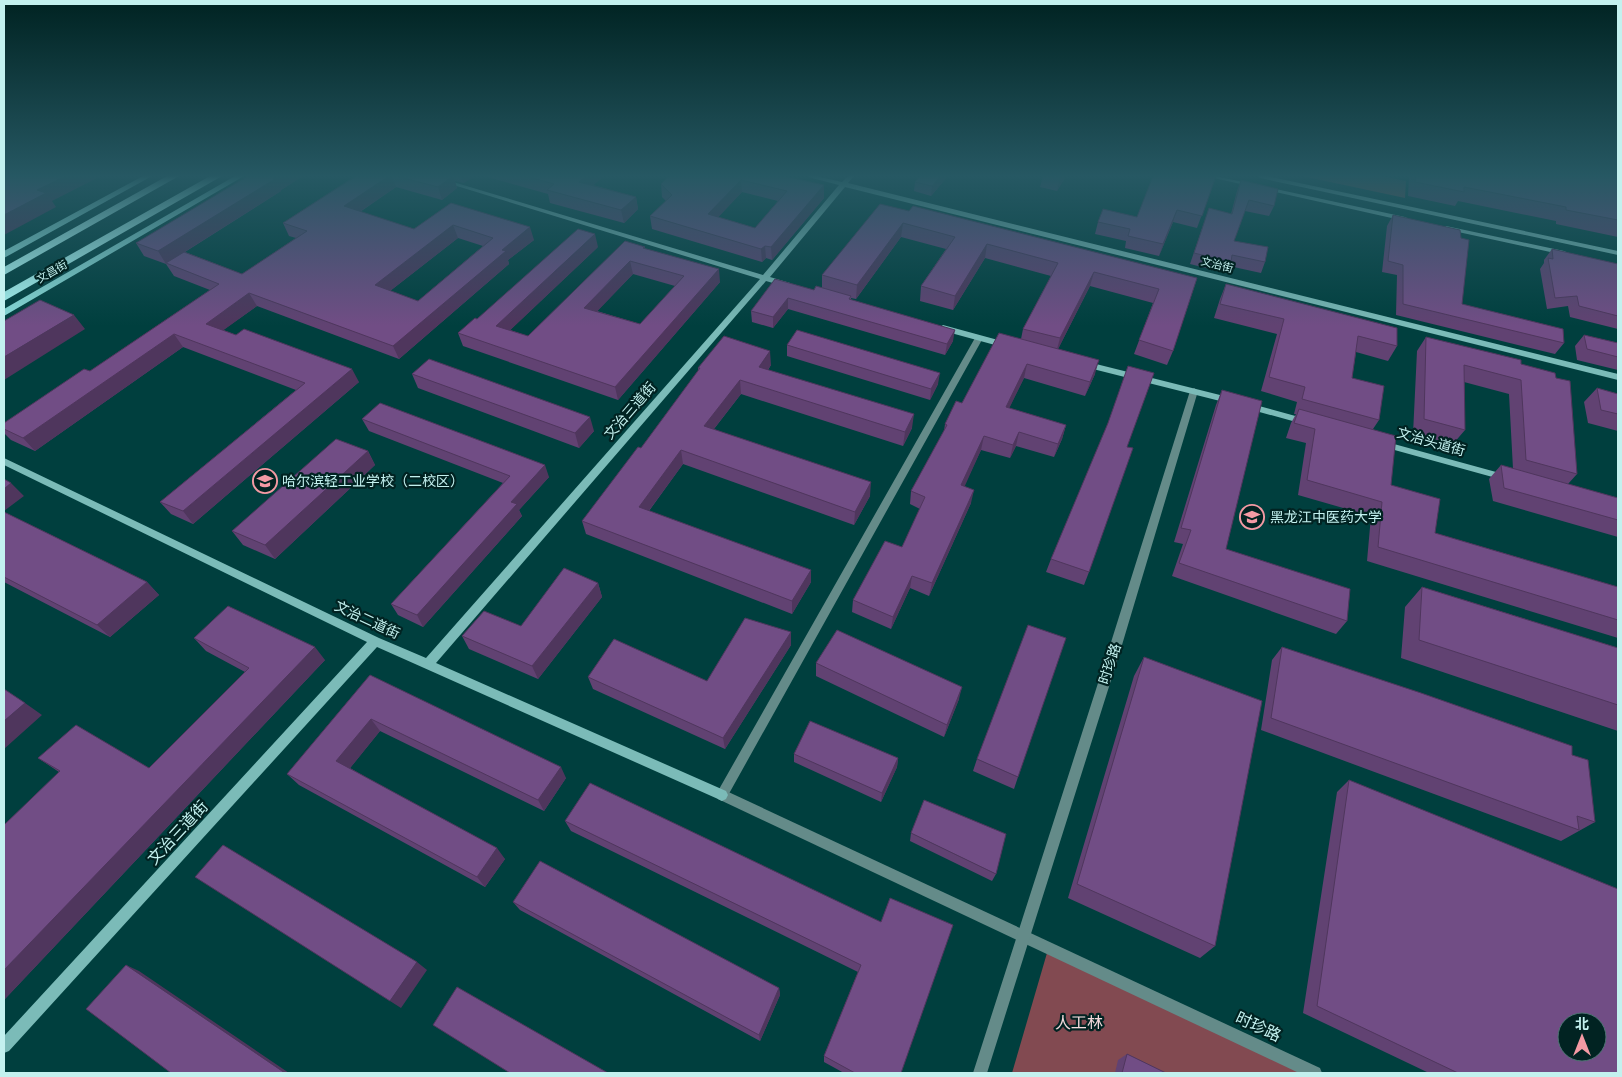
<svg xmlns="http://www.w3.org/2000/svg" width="1622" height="1077" viewBox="0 0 1622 1077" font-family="Signika,'Noto Sans SC',sans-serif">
<rect width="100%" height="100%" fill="#003f3e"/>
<path fill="#824a51" d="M1302 176H1382L1406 181 1405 198Z
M1047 953 1304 1073H1012Z"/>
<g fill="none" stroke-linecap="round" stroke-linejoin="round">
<path fill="#648b89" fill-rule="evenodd" d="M722 789 1320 1068 1322 1073H1299L718 799 716 795 718 791Z"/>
<path fill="#648b89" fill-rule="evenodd" d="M979 335 983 338 726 799 722 801 718 799 716 795 718 791 975 338Z
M1194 388 1198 391 1119 655 987 1073H973L1107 655 1190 391Z"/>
<path fill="#7bbbb8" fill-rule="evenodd" d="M424 176H433L763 275 839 185 808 177 807 176H816L842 182 848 176H854L848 183 1618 374V380L845 187 770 277 790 283V287H787L766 281 436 663 726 791 728 795 726 799 722 801 718 799 377 647 9 1051 4 1053V1036L367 642 4 465V458L379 638 426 658 760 279Z
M1205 176H1215L1405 217 1409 219 1405 221Z
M1257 176H1267L1618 251V255L1260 178Z
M1446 226 1564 251 1568 253 1564 255 1449 230 1445 228Z
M943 325 1009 343 1010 345 1006 348 940 330 939 328Z
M1084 361 1232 398 1236 401 1232 404 1081 366 1080 364Z
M1248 403 1310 420 1311 422 1307 425 1245 408 1244 406Z
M1383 441 1507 475 1512 478 1507 481 1380 446 1378 444Z"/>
<path fill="#8ce0dc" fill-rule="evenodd" d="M143 176H152L4 258V251Z
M235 176H244L4 316V309Z"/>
<path fill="#affefa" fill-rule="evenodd" d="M167 176H179L4 275V267Z
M210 176H222L4 301V292Z"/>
</g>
<path fill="#614272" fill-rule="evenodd" d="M248 176H303L281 190V191L185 252 242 274 296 238 289 236 283 223 355 176H474L464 183 455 181 457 188 442 200 396 187 360 212 414 229 451 203 534 240 508 260 509 264 399 359 257 306 223 330 359 382 193 524 171 514 160 502 296 390 183 347 35 451 11 440 4 433V423L90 371 210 290 174 276 166 264 144 256 136 243ZM458 238 483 246 418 301 390 291Z
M484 176H604L593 185 636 197 638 209 624 223 550 203 548 194Z
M785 176 824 198 772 260 766 258 762 262 652 229 650 216 666 201 662 197 661 184ZM742 192 778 201 755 228 718 217Z
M920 176H948L931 196 914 191 915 182Z
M1043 176H1066L1057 191 1040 187Z
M1216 176 1197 228 1173 222 1159 256 1125 248 1126 241 1095 234 1098 222 1137 217Z
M1409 176H1618V237L1556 224V221L1458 201 1455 206 1408 196Z
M1241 180 1274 206 1269 216 1245 211 1234 241 1265 262 1261 273 1229 266 1226 273 1190 264 1209 208 1231 214 1237 191Z
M909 211 1197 278 1173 351 1167 365 1134 354 1153 303 1090 286 1058 349 1095 374 1085 396 1024 378 1009 408 1066 425 1062 439 1054 457 1016 446 1010 458 981 450 964 486 971 503 929 596 910 588 891 629 852 612 853 600 902 547 920 509 910 504 911 491 944 431 945 424 962 403 1021 339 1023 329 1051 276 985 258 953 310 920 301 921 286 946 249 901 237 856 299 851 298V300L953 341 945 355 788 309 773 328 752 322 751 311 775 279 814 290 822 288V275Z
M1393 215 1462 304 1564 343 1555 354 1396 315 1397 275 1382 272 1387 226Z
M598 247 510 330 528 336 645 247V249L720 282 618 400 463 346 458 333 477 319ZM633 274 675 286 640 324 597 311Z
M1552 249 1618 264V329L1570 317 1568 306 1547 309 1540 269 1544 263V260Z
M1226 284 1397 346 1388 361 1356 352 1352 378 1379 420 1373 429 1391 485 1435 533 1618 587V638L1367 561 1371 516 1298 495 1306 443 1286 438 1291 423 1296 414H1294L1297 402 1261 391 1277 334 1214 318 1220 299Z
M1584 335 1618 343V370L1577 360 1575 346Z
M1426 337 1521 364 1577 474 1568 484 1618 498V537L1493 501 1489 479 1501 465 1513 469 1509 394 1464 382 1465 430 1453 444 1413 434 1417 351Z
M787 345 938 384 930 400 787 356Z
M771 365 768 370 912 428 903 446 741 394 714 429 870 496 854 525 683 464 649 511 811 582 792 614 586 534 582 521 641 448 698 371V368Z
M412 374 594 431 579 448 418 388Z
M1597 388 1618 394V431L1588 423 1584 402Z
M1222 390 1226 549 1347 621 1336 634 1172 576 1183 544 1174 542 1216 405Z
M362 419 549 477 519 510 522 516 423 627 398 615 391 604 503 483 369 431Z
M1127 447 1089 572 1084 585 1046 572 1051 559Z
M368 451 375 465 275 559 243 545 232 531Z
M4 512 147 582 159 595 110 637 4 582Z
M598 583 602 597 538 679 469 649 462 636 521 626Z
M1422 587 1618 648V731L1401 658 1405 607Z
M791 632V645L725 749 593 689 588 677 707 681Z
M194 638 325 660 4 1000 59 772 38 758 149 768 245 672 206 651Z
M1282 647 1572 755 1595 822 1561 841 1261 730 1272 660Z
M1144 657 1215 946 1200 958 1068 898 1134 676Z
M816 663 959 699 944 737 816 676Z
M370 675 566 778 544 811 380 731 350 768 505 859 485 887 299 785 287 774Z
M794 754 898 758 897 767 881 802 794 762Z
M977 759 1018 777 1014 789 973 771Z
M1349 780 1618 1073H1429L1303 1013 1337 792Z
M565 821 881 922 901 1073H844L824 1062V1056L858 972 571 831Z
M911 833 996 874 992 881 910 841Z
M513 902 779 988 780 995 760 1041 520 910Z
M1127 1054 1166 1073H1115L1118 1060Z"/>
<path fill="#4f365d" d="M66 176H101L52 201 56 207 4 235V215L37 190Z
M277 176H303L281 190V191L167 263H166V264L158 251Z
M389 176H392L396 187 349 219 344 206Z
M453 176 457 188 442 200 438 187Z
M461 176H474L464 183Z
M587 176H604L582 195 579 182Z
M941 176H948L931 196 932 186Z
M1061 176H1066L1057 191 1060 177Z
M741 180 742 192 709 227 708 214Z
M824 185V198L772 260 771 247Z
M636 197 638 209 624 223 621 210Z
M1177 210 1173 222 1159 256 1163 244Z
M903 223 901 237 856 299 857 285Z
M453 225 458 238 381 298 375 285Z
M530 227 534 240 508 260 509 264 399 359 393 346 502 250Z
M595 234 598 247 501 339 496 326Z
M987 244 985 258 953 310 955 296Z
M765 246 766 258 762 262 761 249Z
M630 261 633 274 588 321 584 308Z
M719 269 720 282 618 400 615 387Z
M1094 272 1090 286 1056 353 1060 338Z
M249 293 257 306 214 337 206 324Z
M788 298V309L773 328V317Z
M74 315 85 329 4 380V357Z
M955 330 953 341 945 355 947 344Z
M174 334 183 347 35 451 23 438Z
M770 351 771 365 760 381 759 367Z
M1099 360 1095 374 1085 396 1090 382Z
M1027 364 1024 378 1003 421 1006 407Z
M352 369 359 382 193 524 183 511Z
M940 373 938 384 930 400 931 389Z
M740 380 741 394 706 439 704 426Z
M914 414 912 428 903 446 905 432Z
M590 417 594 431 579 448 575 433Z
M1066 425 1062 439 1054 457 1058 444Z
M1019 432 1016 446 1010 458 1013 445Z
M984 436 981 450 959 499 961 485Z
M681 450 683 464 642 520 639 507Z
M368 451 375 465 275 559 265 545Z
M545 465 549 477 519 510 522 516 423 627 417 615 511 502Z
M871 482 870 496 854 525 855 512Z
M11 483 24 496 4 511V489Z
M974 490 971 503 929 596 932 583Z
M811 570V582L792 614V601Z
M912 576 910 588 891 629 893 617Z
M147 582 159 595 110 637 97 625Z
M598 583 602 597 538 679 532 666Z
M791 632V645L725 749 723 738Z
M315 647 325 660 4 1000V970Z
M962 687 959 699 944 737 947 725Z
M25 703 42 715 4 749V721Z
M371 719 380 731 347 772 336 761Z
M898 758 897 767 881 802 882 793Z
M561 767 566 778 544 811 538 800Z
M497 848 505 859 485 887 477 877Z
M417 962 427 970 401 1008 390 1001Z
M126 965 139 971 289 1073H285Z
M779 988 780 995 760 1041 759 1035Z"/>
<path fill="#714d85" stroke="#4f365d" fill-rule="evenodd" d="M4 176H66L37 190 46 193 4 215Z
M248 176H277L273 178 275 179 158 251 136 243Z
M356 176H389L344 206 414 229 451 203 530 227 502 250 506 251 393 346 249 293 206 324 236 335 244 329 352 369 183 511 160 502 305 383 174 334 23 438 4 429V423L84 369 90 371 219 284 166 263 184 252 242 274 307 231 283 223ZM453 225 493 238 418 301 375 285Z
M396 176H453L438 187Z
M525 176H587L579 182 636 197 621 210 547 190 554 184Z
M669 176H785L824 185 771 247 765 246 761 249 650 216 672 195 661 184ZM741 180 787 191 755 228 708 214Z
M920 176H941L932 186 915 182Z
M1153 176H1216L1202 216 1177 210 1163 244 1128 236 1130 229 1098 222 1103 209 1137 217Z
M1416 176H1618V220L1566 210V207L1464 187V192L1415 182Z
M1241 180 1278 189 1274 206 1249 200 1234 241 1268 247 1265 262 1232 255 1231 262 1194 253 1209 208 1232 214Z
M880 204 909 211 913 206 1197 278 1173 351 1139 340 1159 289 1094 272 1060 338 1023 329 1058 263 987 244 955 296 921 286 955 237 903 223 857 285 822 275Z
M1393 215 1460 230 1461 238 1469 240 1462 304 1563 329 1564 343 1403 304V265L1388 261Z
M578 229 595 234 496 326 528 336 625 241 645 247 643 248 719 269 615 387 458 333 475 318 477 319ZM630 261 684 276 640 324 584 308Z
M1552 249 1618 264V316L1579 306 1577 296 1555 298 1548 258 1553 259Z
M775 279 814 290 816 286 851 296 849 299 955 330 947 344 788 298 773 317 751 311Z
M1226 284 1397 328V346L1358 336 1352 378 1384 386 1379 420 1302 399 1305 387 1269 377 1284 319 1220 304Z
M40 300 74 315 4 357V321Z
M797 330 940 373 931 389 787 345Z
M999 333 1099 360 1090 382 1027 364 1006 407 1066 425 1058 444 1019 432 1013 445 984 436 961 485 974 490 932 583 912 576 893 617 853 600 885 541 902 547 925 497 911 491 947 425 945 424 956 401 962 403Z
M1584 335 1618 343V357L1587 349Z
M724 336 770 351 759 367 914 414 905 432 740 380 704 426 871 482 855 512 681 450 639 507 811 570 792 601 582 521 638 447 641 448 700 368H698Z
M1426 337 1521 360V364L1555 373 1556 378 1570 381 1577 474 1526 460 1521 380 1464 365 1465 430 1424 419Z
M429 359 590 417 575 433 412 374Z
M1128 366 1154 373 1127 447 1133 448 1089 572 1051 559 1108 423Z
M1597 388 1618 394V414L1601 410Z
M1222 390 1262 401 1226 549 1350 589 1347 621 1179 563 1191 530 1181 528Z
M380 403 545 465 511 502 517 504 417 615 391 604 510 476 362 419Z
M1299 409 1396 436 1391 485 1440 499 1435 533 1618 587V620L1378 547 1382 502 1307 480 1315 429 1294 423Z
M336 439 368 451 265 545 232 531Z
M1501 465 1618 498V520L1504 488Z
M4 479 11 483 4 489Z
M4 512 147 582 97 625 4 577Z
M564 568 598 583 532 666 462 636 484 611 521 626Z
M1422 587 1618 648V705L1419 640Z
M228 606 315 647 4 970V825L60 771 38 758 76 725 149 768 249 668 194 638Z
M745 618 791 632 723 738 588 677 614 639 707 681Z
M1028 625 1066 638 1018 777 977 759Z
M837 630 962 687 947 725 816 663Z
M1282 647 1421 693 1572 746V755L1588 760 1595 822 1577 816 1579 830 1271 718Z
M1144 657 1262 701 1215 946 1077 884Z
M370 675 561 767 538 800 371 719 336 761 497 848 477 877 287 774Z
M4 689 25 703 4 721Z
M810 721 898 758 882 793 794 754Z
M1349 780 1618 889V1073H1458L1317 1006ZM1567 1022H1597V1052H1567Z
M590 783 881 922 890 898 953 925 901 1073H855L824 1056 861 965 565 821Z
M924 800 1006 834 996 874 911 833Z
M223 845 417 962 390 1001 195 877Z
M540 861 779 988 759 1035 513 902Z
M126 965 285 1073H171L86 1009Z
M457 987 608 1073H510L433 1025Z
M1127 1054 1166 1073H1122Z"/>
<linearGradient id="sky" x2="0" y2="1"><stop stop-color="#002322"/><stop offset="0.54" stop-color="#265863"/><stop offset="1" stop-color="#265863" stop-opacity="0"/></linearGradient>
<rect width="1622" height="326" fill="url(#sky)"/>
<defs>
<symbol id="school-ring" viewBox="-11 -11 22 22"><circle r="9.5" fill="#012322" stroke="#f49aa4" stroke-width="1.5"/><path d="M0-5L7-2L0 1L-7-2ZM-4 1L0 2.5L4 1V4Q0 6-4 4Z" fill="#f49aa4"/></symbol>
<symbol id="university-ring" viewBox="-11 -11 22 22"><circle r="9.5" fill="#012322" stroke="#f49aa4" stroke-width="1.5"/><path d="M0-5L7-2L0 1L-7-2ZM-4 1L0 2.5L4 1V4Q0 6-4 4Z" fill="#f49aa4"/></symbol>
</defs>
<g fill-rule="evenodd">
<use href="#school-ring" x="251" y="467" width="28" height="28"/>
<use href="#university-ring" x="1238" y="503" width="28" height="28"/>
</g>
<g text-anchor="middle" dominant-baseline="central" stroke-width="4.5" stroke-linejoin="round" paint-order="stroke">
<g font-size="11" fill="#c3f1ef" stroke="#012322">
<text transform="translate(1217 265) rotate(14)">文治街</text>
<text transform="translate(52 272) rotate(-30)">文昌街</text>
</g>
<g font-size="14" fill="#c3f1ef" stroke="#012322">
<text transform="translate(630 411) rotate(-49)">文治三道街</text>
<text transform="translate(1431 442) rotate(16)">文治头道街</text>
<text transform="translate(367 620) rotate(25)">文治二道街</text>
<text transform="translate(1110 664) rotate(-72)">时珍路</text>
</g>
<g font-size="14" fill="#c3f1ef" stroke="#012322" text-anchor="start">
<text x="282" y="481">哈尔滨轻工业学校（二校区）</text>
<text x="1270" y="517">黑龙江中医药大学</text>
</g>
<g font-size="16" fill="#c3f1ef" stroke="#012322">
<text transform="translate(178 833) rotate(-47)">文治三道街</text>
<text transform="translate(1258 1027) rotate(25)">时珍路</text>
</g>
<g font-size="16" fill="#f2d9db" stroke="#012322">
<text x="1079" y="1023">人工林</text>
</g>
</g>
<rect width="1622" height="1077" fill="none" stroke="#c3f1ef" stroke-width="10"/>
<g transform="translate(1582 1037)"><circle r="24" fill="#012322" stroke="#4f7574"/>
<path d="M0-4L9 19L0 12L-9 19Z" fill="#f49aa4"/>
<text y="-8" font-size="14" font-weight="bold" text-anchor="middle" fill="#c3f1ef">北</text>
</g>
</svg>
